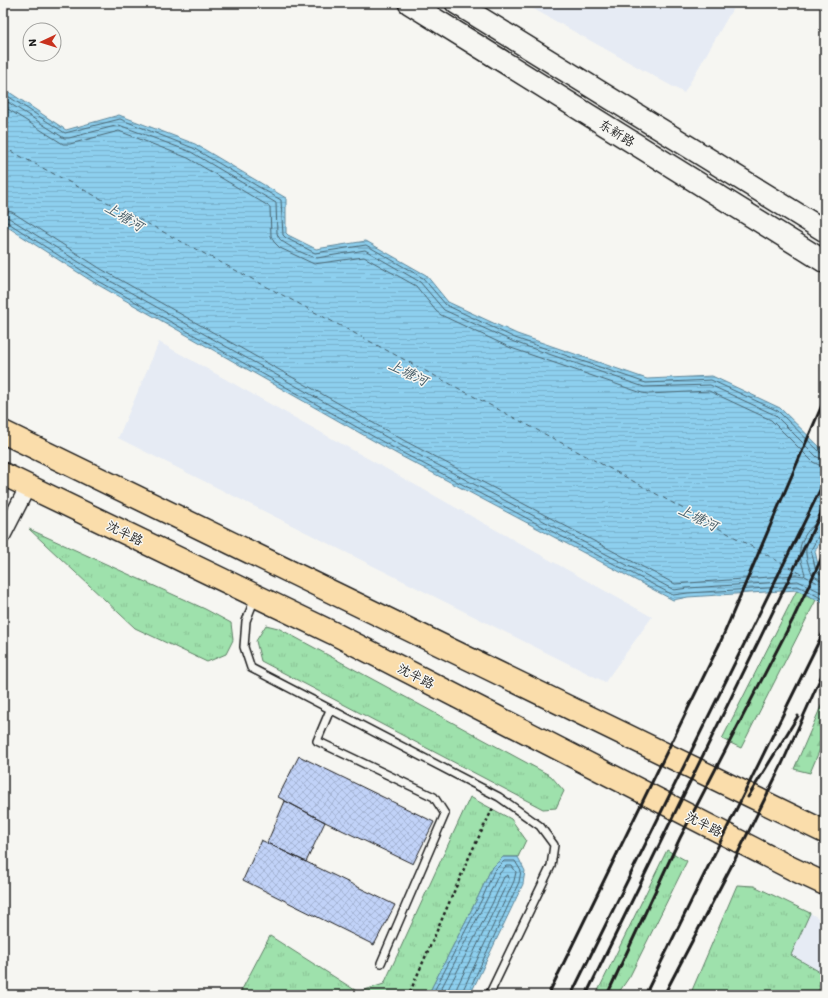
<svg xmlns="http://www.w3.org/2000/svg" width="828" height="998" viewBox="0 0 828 998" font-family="Itim,'LXGW WenKai TC',sans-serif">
<defs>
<pattern id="grass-tufts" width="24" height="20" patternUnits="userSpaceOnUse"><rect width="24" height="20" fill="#9ee1ac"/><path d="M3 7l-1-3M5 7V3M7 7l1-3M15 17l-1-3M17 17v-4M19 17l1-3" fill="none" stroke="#88c093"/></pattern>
<pattern id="forest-firs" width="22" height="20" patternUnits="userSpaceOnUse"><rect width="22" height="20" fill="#9ee1ac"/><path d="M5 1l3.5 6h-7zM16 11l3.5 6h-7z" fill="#88c093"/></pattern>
<pattern id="water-rules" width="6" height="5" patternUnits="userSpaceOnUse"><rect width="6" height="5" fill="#8dcfee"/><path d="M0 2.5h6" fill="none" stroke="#79b1cc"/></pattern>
<pattern id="building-cross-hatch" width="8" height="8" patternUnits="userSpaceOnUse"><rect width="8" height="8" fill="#c1d2f8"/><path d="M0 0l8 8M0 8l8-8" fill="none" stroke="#a5b4d4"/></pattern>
</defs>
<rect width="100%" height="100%" fill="#f6f6f2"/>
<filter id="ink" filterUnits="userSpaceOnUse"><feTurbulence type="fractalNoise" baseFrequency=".025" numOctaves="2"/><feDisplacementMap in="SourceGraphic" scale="8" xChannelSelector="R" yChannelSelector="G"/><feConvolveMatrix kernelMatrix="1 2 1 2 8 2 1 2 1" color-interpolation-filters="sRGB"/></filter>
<g filter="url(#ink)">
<path fill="#e6ebf4" d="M523 3H736L684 93Z
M159 342 652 617 605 682 118 438Z
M810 913 825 922V975L790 955Z"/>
<path fill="url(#grass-tufts)" stroke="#5d7e64" d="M29 529 205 609 231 623 233 640 226 654 207 662 135 628Z
M797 590 816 600 741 748 722 739Z
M266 625 278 628 551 776 564 791 556 808 543 809 261 661 256 641Z
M470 797 511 819 526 840 518 857H503L491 869 478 897 428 995H239L270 936 358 992 384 984Z
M667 850 687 861 630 976 617 995H596Z
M737 885 754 886 810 913 791 955 825 975V978L816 995H690Z"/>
<path fill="url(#forest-firs)" stroke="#5d7e64" d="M825 697V727L820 749 810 773 794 769Z"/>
<path fill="url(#water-rules)" stroke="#60879a" d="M3 88 66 130 119 115 195 144 286 198V233L288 235 316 249 366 241 426 275 448 302 517 334 647 379 712 376 780 408 825 452V532L815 551 819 569 825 573V604L797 590 688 597 673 600 397 454 93 282 3 224Z
M503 857H518L525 871 523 884 470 995H428L478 897 491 869Z"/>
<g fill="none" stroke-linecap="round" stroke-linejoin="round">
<path stroke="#496470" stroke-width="1" d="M3 93 65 133 120 119 193 148 281 200 283 235 286 238 315 253 366 245 423 278 446 305 515 338 646 383 711 380 778 411 821 453 825 455
M3 99 64 138H69L119 125 191 152 276 203 277 233C278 236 279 239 282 241 288 246 309 257 317 258L365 250 420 282 444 310 514 342 644 387 710 385 775 415 817 457 825 460
M3 106 63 144H70L119 131 188 158 270 207 271 236 274 242 280 248 314 264 364 257 416 286 436 311 441 315 511 348 642 393 648 394 709 391 771 420 813 462 819 465 825 466
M3 210 12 212 101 269 405 441 675 584 796 575 804 576 805 574C803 567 799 557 800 549 801 538 813 520 825 520
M3 216 9 218 98 274 402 446 674 590 688 588 798 581 825 594
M3 221 7 222 95 279 399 451 673 595 688 593 798 586 825 600
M825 526C816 527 807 541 806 549 805 556 809 568 812 574L820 580 825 581
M825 531 820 533 811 550 816 571 822 575 825 576
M432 995 482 899 494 871 504 861H515L521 871 519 882 467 995
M438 995 486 901 499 874 506 866H512L516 872 514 881 463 990 462 995
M445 995 492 904 504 877 508 875 509 879 457 987 456 995"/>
<path stroke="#445b66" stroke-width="1" stroke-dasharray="5 4" stroke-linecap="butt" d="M3 147 622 475 825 587"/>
</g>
<path fill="url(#building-cross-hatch)" stroke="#1c1c1c" d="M299 756 434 822 413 864 325 822 278 797Z
M285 801 325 822 306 862 267 843Z
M261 840 395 905 374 945 243 880Z"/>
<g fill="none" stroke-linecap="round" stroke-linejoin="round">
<defs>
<path id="lane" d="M255 598 246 621 244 647 251 668 499 797 540 826 554 845 551 866 489 995
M330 710 317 741 434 797 445 814 381 963"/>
<path id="street" d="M3 535 28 486"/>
<path id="secondary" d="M409 3 825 262
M456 3 825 231"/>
<path id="primary" d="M3 432 825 832
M3 474 333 633 793 869 825 884"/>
</defs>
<use href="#lane" stroke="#1c1c1c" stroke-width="10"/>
<use href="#street" stroke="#1c1c1c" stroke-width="18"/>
<use href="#secondary" stroke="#1c1c1c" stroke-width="24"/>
<use href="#primary" stroke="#1c1c1c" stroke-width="25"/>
<path stroke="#1c1c1c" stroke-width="2.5" stroke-dasharray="3 3" stroke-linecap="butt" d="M405 995 410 992 470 855 493 808"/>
<use href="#lane" stroke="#f6f6f2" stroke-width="7"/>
<use href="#street" stroke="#f6f6f2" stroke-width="15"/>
<use href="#secondary" stroke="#f6f6f2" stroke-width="21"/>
<use href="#primary" stroke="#faddab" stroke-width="22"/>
<path stroke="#1c1c1c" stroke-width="3" d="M748 797 798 716
M548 995 720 643 825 398
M571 995 825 480
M586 995 825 505
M607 995 680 838 793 619 825 551
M645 995 825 629
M664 995 735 859 782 764 825 668"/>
</g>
</g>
<g text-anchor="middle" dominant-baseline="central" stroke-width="3" stroke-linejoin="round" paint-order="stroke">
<g font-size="13" fill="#1c1c1c" stroke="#f6f6f2">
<text transform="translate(617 133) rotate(32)">东新路</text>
<text transform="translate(125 533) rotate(26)">沈半路</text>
<text transform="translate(416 676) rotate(27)">沈半路</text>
<text transform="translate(704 824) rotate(27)">沈半路</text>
</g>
<g font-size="14" font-style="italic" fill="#445b66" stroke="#f6f6f2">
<text transform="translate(124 217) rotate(31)">上塘河</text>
<text transform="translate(408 373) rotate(26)">上塘河</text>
<text transform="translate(698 518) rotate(26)">上塘河</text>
</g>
</g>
<rect width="828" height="998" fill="none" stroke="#f6f6f2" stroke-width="16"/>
<rect x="8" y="8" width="812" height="982" fill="none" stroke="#1c1c1c" stroke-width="1.5" filter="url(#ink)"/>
<g transform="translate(42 42) rotate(266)"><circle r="19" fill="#f6f6f2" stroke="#9f9f9c"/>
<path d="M0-3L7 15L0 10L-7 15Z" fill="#c8321e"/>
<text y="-6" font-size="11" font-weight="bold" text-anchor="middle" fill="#1c1c1c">N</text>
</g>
</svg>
